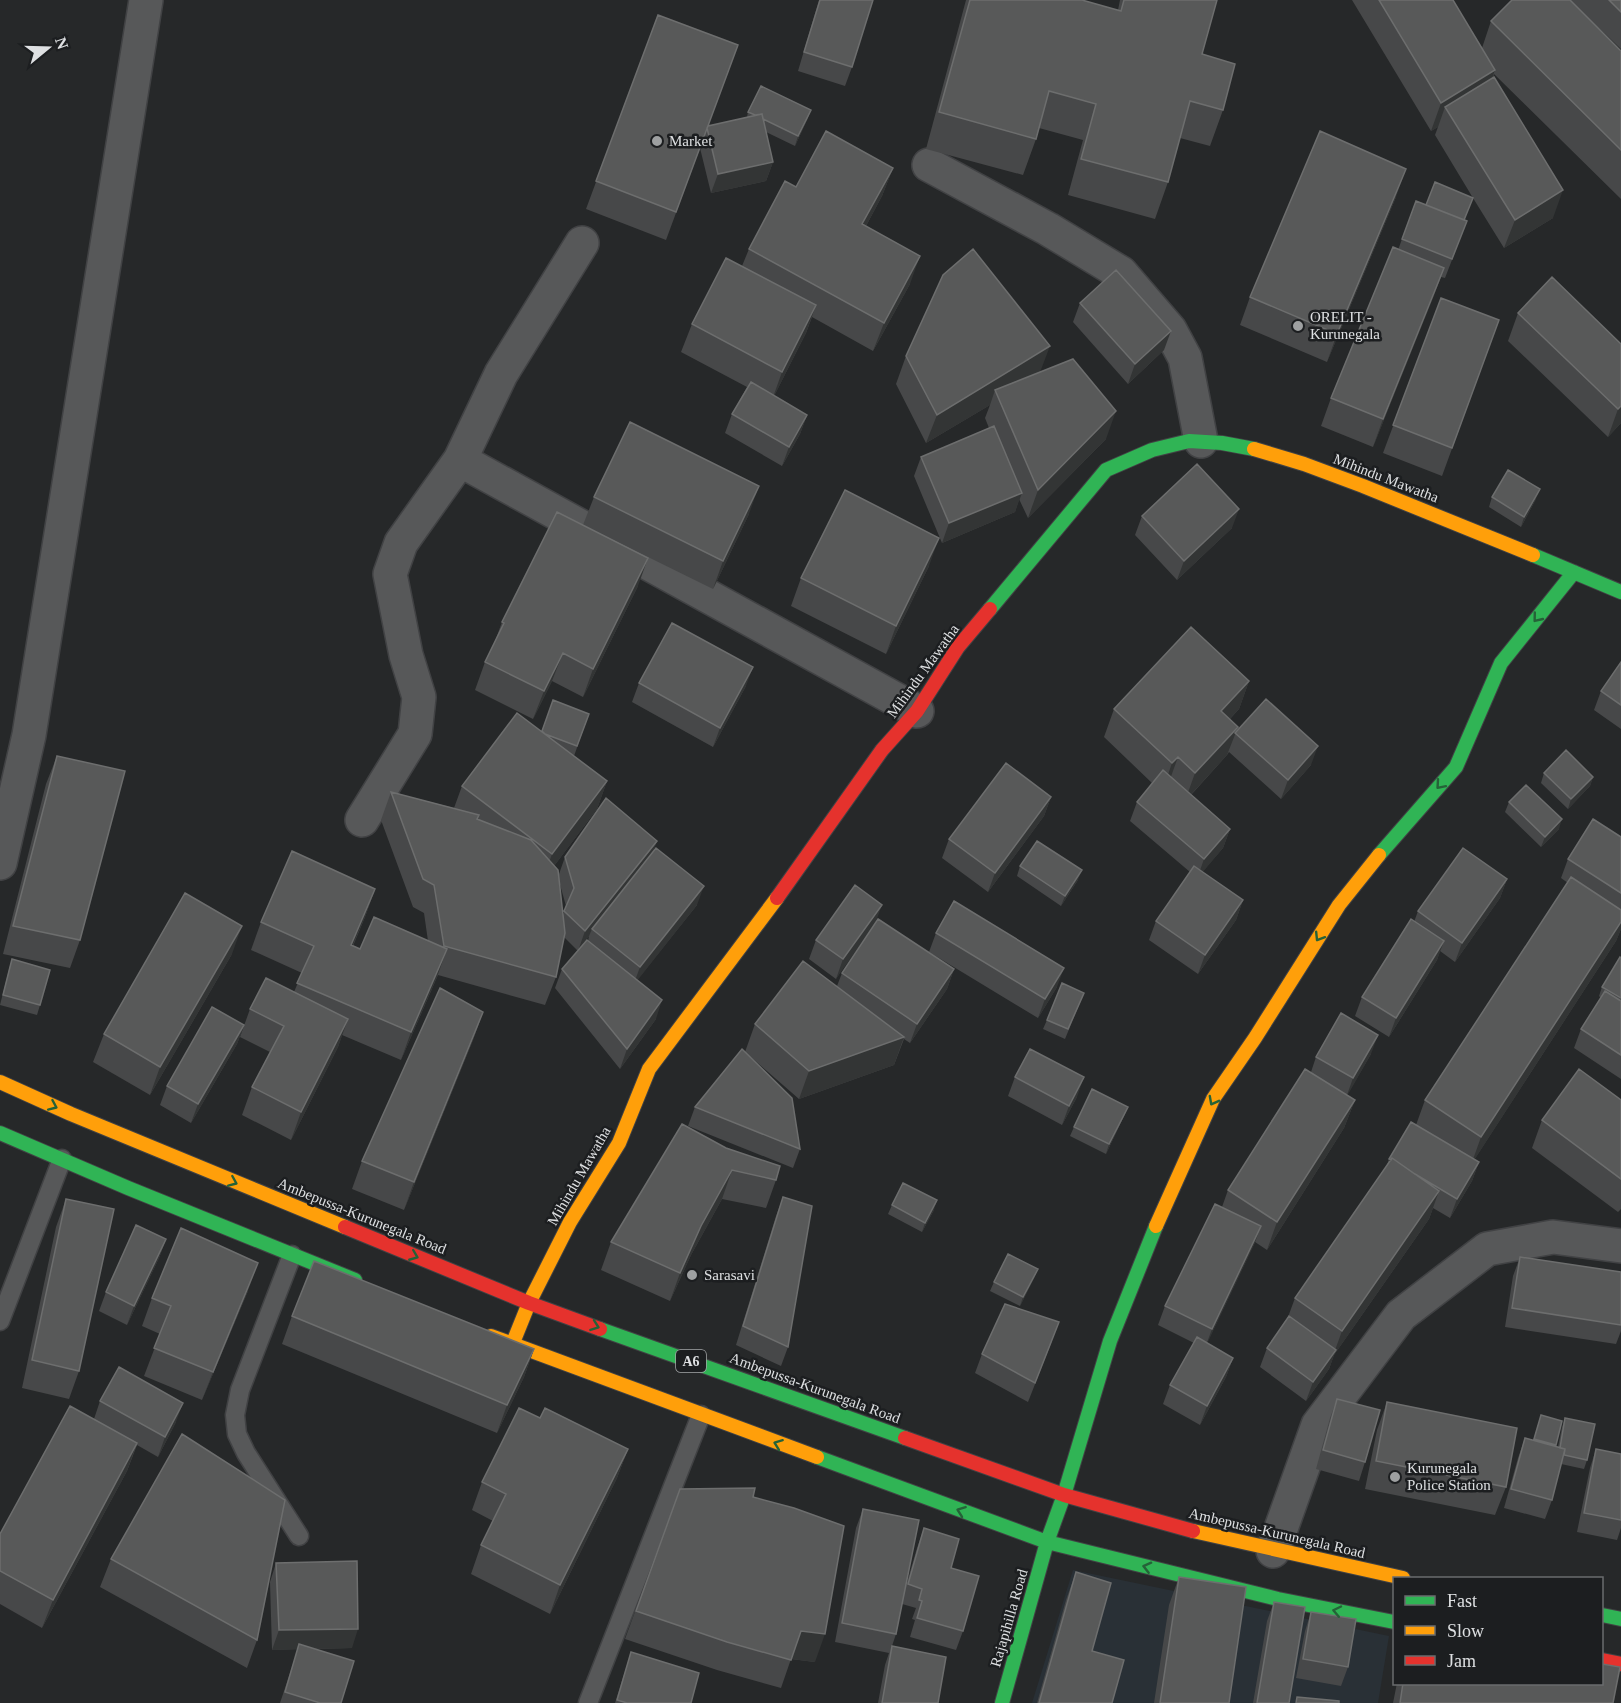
<svg xmlns="http://www.w3.org/2000/svg" width="1621" height="1703" viewBox="0 0 1621 1703" font-family="'Times New Roman',serif">
<rect width="100%" height="100%" fill="#262829"/>
<path fill="#293036" d="M1073 1570 1389 1636 1378 1703H1032Z"/>
<g fill="none" stroke-linecap="round" stroke-linejoin="round">
<defs>
<path id="lane" d="M292 1255 240 1390 235 1415 237 1434 246 1453 299 1536
M0 1321 62 1159
M588 1703 701 1415"/>
<path id="street" d="M929 165 1048 229 1121 273 1170 330 1185 358 1201 441
M460 460 917 711
M362 820 415 734 419 697 406 655 390 574 401 543 460 460 501 374 582 243
M0 863 29 735 146 0
M1273 1551 1318 1425 1401 1315 1487 1249 1553 1237 1621 1246"/>
<path id="fast" d="M1533 555 1621 592
M990 609 1106 470 1152 450 1189 441 1222 443 1254 449
M1379 855 1456 767 1501 663 1574 572
M0 1133 128 1188 355 1280
M600 1329 905 1438
M817 1457 1047 1542 1278 1599 1394 1622
M1602 1615 1621 1619
M1002 1703 1047 1542 1064 1495 1110 1341 1156 1226"/>
<path id="slow" d="M1254 449 1304 464 1363 486 1533 555
M0 1082 71 1114 345 1227
M1156 1226 1213 1099 1255 1038 1339 905 1379 855
M491 1336 817 1457
M512 1345 529 1303 570 1222 619 1143 649 1069 777 898
M1193 1531 1403 1578"/>
<path id="jam" d="M777 898 882 750 917 711 958 647 990 609
M345 1227 529 1303 600 1329
M905 1438 1064 1495 1193 1531
M1602 1660 1621 1664"/>
</defs>
<use href="#lane" stroke="#414244" stroke-width="21"/>
<use href="#street" stroke="#414244" stroke-width="36"/>
<use href="#fast" stroke="#414244" stroke-width="16"/>
<use href="#slow" stroke="#414244" stroke-width="16"/>
<use href="#jam" stroke="#414244" stroke-width="16"/>
<use href="#lane" stroke="#575859" stroke-width="18"/>
<use href="#street" stroke="#575859" stroke-width="33"/>
<use href="#fast" stroke="#30b455" stroke-width="14"/>
<use href="#slow" stroke="#ff9f0a" stroke-width="14"/>
<use href="#jam" stroke="#e5322d" stroke-width="14"/>
</g>
<path fill="#474849" fill-rule="evenodd" d="M819 0H873L852 67 845 86 798 71Z
M966 0H1082L1118 10 1120 0H1217L1202 54 1223 110 1210 146 1180 138 1168 182 1155 219 1068 195 1083 140 1039 128 1036 139 1023 175 926 149Z
M1352 0H1453L1482 48 1491 21 1512 0H1621V49L1598 27 1621 51V199L1494 74 1493 78 1553 218 1504 248 1473 198 1464 220 1467 221 1445 278 1441 277 1373 447 1321 426 1331 398 1398 250 1416 201 1426 205 1473 198 1435 135 1438 127 1431 131Z
M658 15 709 126 747 117 748 112 811 110 807 120 795 146 766 132 773 162 766 181 711 193 700 148 666 240 586 209Z
M893 168 882 196 866 226 910 284 873 351 812 317 806 333 774 396 807 415 800 434 782 466 725 433 732 414 747 387 681 352 692 324 742 266 749 249 796 187Z
M1396 197 1327 362 1240 325 1250 297Z
M1441 298 1499 320 1442 476 1383 453Z
M1080 303 1164 350 1128 384 1073 322Z
M1518 313 1621 344V423L1608 437 1508 341Z
M906 356 1040 372 1106 439 1028 518 1019 499 1015 512 942 543 914 476 921 457 989 428 985 418 990 405 926 443 896 384Z
M594 497 749 514 713 589 583 525Z
M1492 497 1536 499 1521 527 1489 507Z
M1142 516 1232 528 1177 580 1135 535Z
M929 566 886 654 791 606 801 578Z
M638 586 583 697 552 681 533 719 475 690 485 662 494 644 502 622Z
M1621 662V729L1594 710 1601 691Z
M1249 681 1239 709 1230 719 1238 727 1236 732 1311 765 1281 799 1229 752 1227 755 1191 795 1230 829 1223 848 1202 872 1243 900 1236 920 1198 974 1149 940 1156 921 1190 872 1130 821 1137 802 1152 783 1104 737 1114 709Z
M639 683 746 686 713 747 632 702Z
M589 714 574 756 607 781 597 809 554 866 559 874 565 857 657 841 652 853 697 905 637 980 656 1019 620 1069 555 988 562 969 588 941 589 936 578 951 564 937 556 977 545 1005 438 975 401 1060 342 1035 338 1047 291 1140 242 1115 252 1087 270 1052 240 1037 250 1009 294 992 302 973 251 950 261 922 375 889 365 917 353 946 360 949 428 941 424 913 413 907 381 820 391 792 454 808 462 786 542 731ZM559 881 566 906 563 915Z
M57 756 80 940 70 968 3 954 46 784Z
M1544 773 1593 777 1590 786 1568 809 1541 783Z
M1051 797 1044 816 988 892 942 858 949 839Z
M1509 802 1559 829 1541 847 1505 812Z
M1621 837V929L1616 941 1474 1160 1479 1162 1472 1181 1450 1218 1433 1208 1429 1219 1334 1355 1329 1369 1306 1401 1260 1367 1267 1348 1288 1317 1295 1298 1386 1168 1389 1159 1416 1125 1425 1100 1568 883 1561 878 1568 859Z
M1020 866 1078 880 1061 906 1017 876Z
M1507 879 1500 898 1455 962 1440 951 1437 960 1389 1037 1355 1016 1362 997 1414 922 1418 911Z
M882 905 836 979 809 959 816 940Z
M936 933 1057 987 1038 1018 929 952Z
M232 954 150 1095 93 1062 104 1034Z
M1621 958V1079L1574 1048 1581 1029 1601 998 1599 996 1602 987Z
M12 959 40 1005 37 1015 0 1005 9 969Z
M954 969 947 989 910 1043 904 1039 894 1065 799 1099 745 1052 755 1024 837 986 842 973Z
M1084 993 1065 1039 1043 1029 1047 1020Z
M483 1012 473 1040 404 1210 352 1189 362 1161Z
M244 1025 237 1044 191 1123 160 1105 167 1086Z
M1371 1054 1347 1095 1355 1100 1344 1128 1267 1250 1255 1242 1207 1343 1233 1358 1226 1377 1200 1425 1163 1404 1170 1385 1194 1343 1158 1325 1165 1306 1222 1207 1228 1190 1311 1072 1316 1057Z
M1015 1077 1077 1097 1062 1125 1008 1096Z
M1621 1100V1209L1618 1212 1532 1148 1542 1120Z
M695 1107 800 1149 793 1168 688 1126Z
M1128 1107 1124 1116 1106 1154 1070 1136 1074 1127Z
M682 1124 776 1180 766 1208 722 1199 691 1255 670 1301 601 1270 611 1242Z
M783 1197 788 1347 781 1366 736 1345 776 1216Z
M66 1199 79 1371 69 1399 22 1388 56 1227Z
M892 1205 934 1210 922 1232 888 1214Z
M166 1239 159 1258 127 1325 99 1311 106 1292Z
M1520 1257 1621 1272V1331L1616 1344 1505 1327 1513 1276Z
M1038 1269 1034 1278 1020 1306 990 1291 994 1282Z
M248 1291 202 1400 144 1376 160 1334 142 1326 152 1298Z
M292 1316 534 1349 524 1377 497 1433 282 1344Z
M1052 1341 1028 1402 975 1373 982 1354Z
M1337 1399 1365 1462 1359 1481 1316 1469 1330 1418Z
M100 1401 176 1422 158 1457 137 1445 127 1471 42 1628 0 1604V1534L94 1419Z
M1387 1402 1506 1487 1495 1515 1365 1489 1377 1430Z
M1541 1415 1562 1421 1555 1446 1558 1447 1562 1427 1565 1418 1587 1460 1584 1469 1561 1464 1552 1500 1545 1519 1504 1508 1518 1458 1525 1438 1533 1441Z
M540 1418 628 1449 617 1478 550 1614 471 1574 481 1545 493 1521 472 1510 482 1482Z
M1596 1449 1621 1454V1528L1617 1540 1577 1532 1590 1468Z
M680 1489 753 1497 815 1662 791 1659 781 1688 717 1670 625 1639Z
M863 1509 905 1589 917 1548 924 1528 951 1568 963 1631 956 1650 910 1637 915 1620 912 1619 916 1608 902 1604 896 1634 892 1646 938 1703H878L885 1665 889 1653 835 1642 856 1528Z
M111 1559 257 1640 247 1668 100 1587Z
M276 1563 352 1648 313 1649 341 1703H280L298 1649 272 1650 270 1582Z
M1076 1572 1092 1651 1112 1703H1037L1066 1600Z
M1179 1577 1229 1703H1154L1169 1605Z
M1274 1602 1289 1703H1253L1267 1621Z
M1311 1612 1348 1667 1341 1686 1296 1678 1305 1631Z
M631 1652 691 1703H615Z
M1397 1683H1602L1613 1703H1393Z"/>
<path fill="#333535" d="M1495 70 1485 98 1445 107 1438 127 1431 131 1441 103Z
M811 110 807 120 795 146 798 136Z
M773 162 766 181 711 193 718 174Z
M893 168 882 196 852 252 862 224Z
M1406 169 1396 197 1327 362 1337 334Z
M1563 190 1553 218 1504 248 1515 220Z
M920 256 910 284 873 351 884 323Z
M1444 268 1434 296 1373 447 1383 419Z
M816 305 806 333 772 400 782 372Z
M1171 331 1164 350 1128 384 1135 364Z
M1050 346 1039 375 995 390 990 405 926 443 937 415Z
M1621 406V423L1608 437 1618 409Z
M1116 411 1106 439 1028 518 1038 490Z
M807 415 800 434 782 466 789 447Z
M759 486 749 514 713 589 723 561Z
M1540 489 1536 499 1521 527 1524 517Z
M1022 493 1015 512 942 543 949 523Z
M1239 509 1232 528 1177 580 1184 561Z
M939 538 929 566 886 654 896 626Z
M648 558 638 586 583 697 593 669Z
M563 653 552 681 533 719 544 691Z
M753 667 746 686 713 747 720 728Z
M1249 681 1239 709 1211 739 1221 711Z
M1238 727 1227 755 1185 801 1195 773Z
M1318 746 1311 765 1281 799 1288 780Z
M1178 757 1168 785 1162 792 1172 763Z
M1593 777 1590 786 1568 809 1571 799Z
M607 781 597 809 542 882 552 854Z
M1051 797 1044 816 988 892 995 873Z
M1562 819 1559 829 1541 847 1545 837Z
M1230 829 1223 848 1197 879 1204 859Z
M657 841 650 860 592 929 589 936 578 951 585 931Z
M1082 870 1078 880 1061 906 1065 896Z
M1507 879 1500 898 1455 962 1462 943Z
M704 886 697 905 633 986 640 967Z
M375 889 365 917 341 973 351 945Z
M1243 900 1236 920 1198 974 1205 955Z
M882 905 875 924 836 979 843 959Z
M1621 922V929L1616 941 1471 1165 1481 1137Z
M242 926 232 954 150 1095 160 1067Z
M1444 941 1437 960 1389 1037 1396 1018Z
M447 949 437 977 401 1060 411 1032Z
M1064 968 1057 987 1038 1018 1045 999Z
M954 969 947 989 910 1043 917 1024Z
M662 1000 656 1019 620 1069 627 1049Z
M483 1012 473 1040 404 1210 414 1182Z
M348 1019 338 1047 291 1140 301 1112Z
M244 1025 237 1044 191 1123 198 1104Z
M1378 1035 1371 1054 1346 1098 1353 1078Z
M904 1037 894 1065 799 1099 809 1071Z
M1084 1077 1077 1097 1062 1125 1069 1106Z
M1355 1100 1344 1128 1267 1250 1277 1222Z
M1128 1107 1124 1116 1106 1154 1109 1144Z
M1479 1162 1472 1181 1450 1218 1457 1199Z
M732 1170 722 1199 691 1255 670 1301 680 1273 701 1226Z
M1439 1191 1429 1219 1334 1355 1329 1369 1306 1401 1313 1382 1334 1353 1342 1331Z
M937 1200 934 1210 922 1232 925 1223Z
M1261 1226 1254 1245 1205 1348 1212 1329Z
M166 1239 159 1258 127 1325 134 1306Z
M258 1263 248 1291 202 1400 213 1372Z
M1038 1269 1034 1278 1020 1306 1023 1297Z
M534 1349 524 1377 497 1433 507 1405Z
M1233 1358 1226 1377 1200 1425 1207 1406Z
M183 1403 176 1422 158 1457 165 1437Z
M137 1443 127 1471 42 1628 53 1600Z
M628 1449 617 1478 550 1614 560 1585Z
M358 1629 352 1648 272 1650 279 1630Z
M801 1631 825 1634 815 1662 791 1659Z"/>
<path fill="#585959" stroke="#6d6e6e" stroke-width="1.5" d="M820 0H873L852 67 804 52Z
M970 0H1082L1121 11 1124 0H1217L1202 54 1235 64 1223 110 1190 101 1168 182 1081 159 1096 104 1049 91 1036 139 939 112Z
M1379 0H1453L1495 70 1441 103Z
M1512 0H1570L1621 51V150L1491 21Z
M1609 0H1621V12Z
M658 15 738 45 676 212 596 181Z
M1494 77 1563 190 1515 220 1445 107Z
M761 86 811 110 798 136 763 119 762 114 755 115 748 112Z
M762 114 773 162 718 174 707 128 708 126Z
M826 131 893 168 862 224 920 256 884 323 749 249 785 181 796 187Z
M1320 131 1406 169 1337 334 1250 297Z
M1435 182 1473 198 1464 220 1426 205Z
M1416 201 1467 221 1452 259 1402 239Z
M1393 247 1444 268 1383 419 1331 398Z
M973 249 1050 346 937 415 906 356 943 275Z
M726 258 816 305 782 372 692 324Z
M1116 270 1171 331 1135 364 1080 303Z
M1552 277 1621 344V406L1618 409 1518 313Z
M1441 298 1499 320 1452 448 1393 425Z
M1073 359 1116 411 1038 490 995 390Z
M751 382 807 415 789 447 732 414Z
M630 422 759 486 723 561 594 497Z
M994 426 1022 493 949 523 921 457Z
M1197 464 1239 509 1184 561 1142 516Z
M1508 470 1540 489 1524 517 1492 497Z
M845 490 939 538 896 626 801 578Z
M557 512 648 558 593 669 563 653 544 691 485 662 504 623 502 622Z
M672 623 753 667 720 728 639 683Z
M1191 627 1249 681 1221 711 1238 727 1195 773 1178 757 1172 763 1114 709Z
M1621 662V705L1601 691Z
M1266 699 1318 746 1288 780 1235 733Z
M553 700 589 714 577 746 545 734 542 731Z
M517 713 607 781 552 854 462 786Z
M1566 750 1593 777 1571 799 1544 773Z
M57 756 125 771 80 940 13 926Z
M1006 763 1051 797 995 873 949 839Z
M1163 770 1230 829 1204 859 1137 802Z
M1526 785 1562 819 1545 837 1509 802Z
M391 792 479 815 477 819 531 840 558 870 565 933 556 977 444 946 434 885 423 879Z
M606 798 657 841 585 931 564 911 574 888 565 857Z
M1593 819 1621 837V893L1568 859Z
M1037 841 1082 870 1065 896 1020 866Z
M656 848 704 886 640 967 592 929Z
M1463 848 1507 879 1462 943 1418 911Z
M292 851 375 889 351 945 360 949 374 917 447 949 411 1032 297 983 314 946 261 922Z
M1194 866 1243 900 1205 955 1156 921Z
M1571 877 1621 910V922L1481 1137 1425 1100Z
M855 885 882 905 843 959 816 940Z
M185 893 242 926 160 1067 104 1034Z
M954 901 1064 968 1045 999 936 933Z
M878 919 954 969 917 1024 842 973Z
M1411 919 1444 941 1396 1018 1362 997Z
M587 940 662 1000 627 1049 562 969Z
M1620 957 1621 958V998L1602 987Z
M12 959 50 970 40 1005 3 995Z
M803 961 904 1037 809 1071 755 1024Z
M266 978 348 1019 301 1112 252 1087 284 1026 250 1009Z
M1062 983 1084 993 1068 1029 1047 1020Z
M440 988 483 1012 414 1182 362 1161Z
M1605 991 1621 1001V1055L1581 1029Z
M212 1007 244 1025 198 1104 167 1086Z
M1341 1013 1378 1035 1353 1078 1316 1057Z
M742 1049 792 1098 800 1149 695 1107Z
M1030 1049 1084 1077 1069 1106 1015 1077Z
M1305 1069 1355 1100 1277 1222 1228 1190Z
M1579 1069 1621 1100V1179L1542 1120Z
M1092 1089 1128 1107 1109 1144 1074 1127Z
M1411 1122 1479 1162 1457 1199 1415 1174 1392 1158 1391 1160 1389 1159Z
M682 1124 726 1148 780 1166 776 1180 732 1170 701 1226 680 1273 611 1242Z
M1392 1158 1439 1191 1342 1331 1295 1298Z
M903 1183 937 1200 925 1223 892 1205Z
M783 1197 812 1206 788 1347 743 1326Z
M66 1199 114 1209 79 1371 32 1360Z
M1215 1204 1261 1226 1212 1329 1165 1306Z
M136 1225 166 1239 134 1306 106 1292Z
M181 1228 258 1263 213 1372 154 1348 171 1306 152 1298Z
M1008 1254 1038 1269 1023 1297 994 1282Z
M1520 1257 1621 1272V1325L1512 1308Z
M314 1261 534 1349 507 1405 292 1316Z
M1005 1304 1059 1322 1035 1383 982 1354Z
M1289 1316 1336 1350 1313 1382 1267 1348Z
M1197 1337 1233 1358 1207 1406 1170 1385Z
M119 1367 183 1403 165 1437 100 1401Z
M1337 1399 1380 1410 1365 1462 1323 1450Z
M1387 1402 1517 1428 1506 1487 1376 1461Z
M70 1406 137 1443 53 1600 0 1571V1534Z
M519 1408 540 1418 545 1408 628 1449 560 1585 481 1545 506 1494 482 1482Z
M1541 1415 1562 1421 1556 1445 1534 1439Z
M1565 1418 1595 1424 1587 1460 1564 1455 1565 1449 1560 1448Z
M182 1434 285 1500 257 1640 111 1559Z
M1525 1438 1565 1449 1552 1500 1511 1489Z
M1596 1449 1621 1454V1520L1584 1513Z
M755 1488 753 1497 794 1508 844 1526 825 1634 801 1631 791 1660 727 1642 636 1611 680 1489Z
M863 1509 919 1520 896 1634 842 1623Z
M924 1528 959 1539 951 1568 979 1576 963 1631 917 1618 922 1601 919 1600 922 1589 908 1584Z
M357 1561 358 1629 279 1630 276 1563Z
M1076 1572 1111 1583 1092 1651 1124 1660 1112 1703H1039Z
M1179 1577 1246 1587 1229 1703H1160Z
M1274 1602 1305 1607 1289 1703H1257Z
M1311 1612 1356 1619 1348 1667 1303 1659Z
M299 1644 354 1661 341 1703H320L285 1692Z
M892 1646 946 1657 938 1703H882Z
M631 1652 699 1673 691 1703H627L617 1700Z
M1602 1664 1620 1667 1613 1703H1400L1403 1683H1602Z
M1297 1697 1339 1701V1703H1296Z"/>
<defs><path id="oneway-chevron" d="M-2-3.5L2.5 0L-2 3.5" fill="none" stroke-width="1.6" stroke-linecap="round" stroke-linejoin="round" transform="scale(1.5)"/></defs>
<g stroke="#256238">
<use href="#oneway-chevron" transform="translate(1537 618) rotate(129)"/>
<use href="#oneway-chevron" transform="translate(1440 785) rotate(131)"/>
<use href="#oneway-chevron" transform="translate(1319 937) rotate(122)"/>
<use href="#oneway-chevron" transform="translate(1213 1101) rotate(118)"/>
<use href="#oneway-chevron" transform="translate(53 1106) rotate(24)"/>
<use href="#oneway-chevron" transform="translate(233 1182) rotate(23)"/>
<use href="#oneway-chevron" transform="translate(414 1256) rotate(22)"/>
<use href="#oneway-chevron" transform="translate(595 1326) rotate(20)"/>
<use href="#oneway-chevron" transform="translate(778 1444) rotate(-159)"/>
<use href="#oneway-chevron" transform="translate(961 1511) rotate(-160)"/>
<use href="#oneway-chevron" transform="translate(1147 1567) rotate(-166)"/>
<use href="#oneway-chevron" transform="translate(1337 1611) rotate(-168)"/>
</g>
<g fill="#9ea0a1" stroke="#1c1e20" stroke-width="2">
<circle cx="657" cy="141" r="6"/>
<circle cx="1298" cy="326" r="6"/>
<circle cx="692" cy="1275" r="6"/>
<circle cx="1395" cy="1477" r="6"/>
</g>
<g text-anchor="middle" dominant-baseline="central" stroke-width="5" stroke-linejoin="round" paint-order="stroke">
<rect fill="#1c1e20" stroke="#a4a6a8" stroke-width="1.5" x="676" y="1350" width="30" height="22" rx="4.5"/>
<g font-size="14" font-weight="bold" fill="#dee0e2">
<text x="691" y="1361">A6</text>
</g>
<g font-size="15" fill="#dee0e2" stroke="#1c1e20" text-anchor="start">
<text x="669" y="141">Market</text>
<text x="1310" y="317">ORELIT -<tspan x="1310" dy="17">Kurunegala</tspan></text>
<text x="704" y="1275">Sarasavi</text>
<text x="1407" y="1468">Kurunegala<tspan x="1407" dy="17">Police Station</tspan></text>
</g>
<g font-size="15" fill="#dee0e2" stroke="#1c1e20">
<text transform="translate(1386 478) rotate(21)">Mihindu Mawatha</text>
<text transform="translate(923 671) rotate(-54)">Mihindu Mawatha</text>
<text transform="translate(579 1176) rotate(-60)">Mihindu Mawatha</text>
<text transform="translate(362 1216) rotate(22)">Ambepussa-Kurunegala Road</text>
<text transform="translate(815 1388) rotate(20)">Ambepussa-Kurunegala Road</text>
<text transform="translate(1277 1533) rotate(13)">Ambepussa-Kurunegala Road</text>
<text transform="translate(1009 1618) rotate(-74)">Rajapihilla Road</text>
</g>
</g>
<rect x="1393" y="1577" width="210" height="108" fill="#1c1e20" stroke="#6a6c6e" stroke-width="1.5"/>
<rect x="1405" y="1596" width="30" height="9" fill="#30b455" stroke="#6a6c6e" stroke-width="1.5"/>
<text x="1447" y="1607" font-size="18" fill="#dee0e2">Fast</text>
<rect x="1405" y="1626" width="30" height="9" fill="#ff9f0a" stroke="#6a6c6e" stroke-width="1.5"/>
<text x="1447" y="1637" font-size="18" fill="#dee0e2">Slow</text>
<rect x="1405" y="1656" width="30" height="9" fill="#e5322d" stroke="#6a6c6e" stroke-width="1.5"/>
<text x="1447" y="1667" font-size="18" fill="#dee0e2">Jam</text>
<g transform="translate(48 48) rotate(71)" stroke="#1c1e20" stroke-width="4.5" paint-order="stroke">
<path d="M0-4.5L10 22L0 15L-10 22Z" fill="#dee0e2"/>
<text y="-9" font-size="16" font-weight="bold" text-anchor="middle" fill="#dee0e2">N</text>
</g>
</svg>
